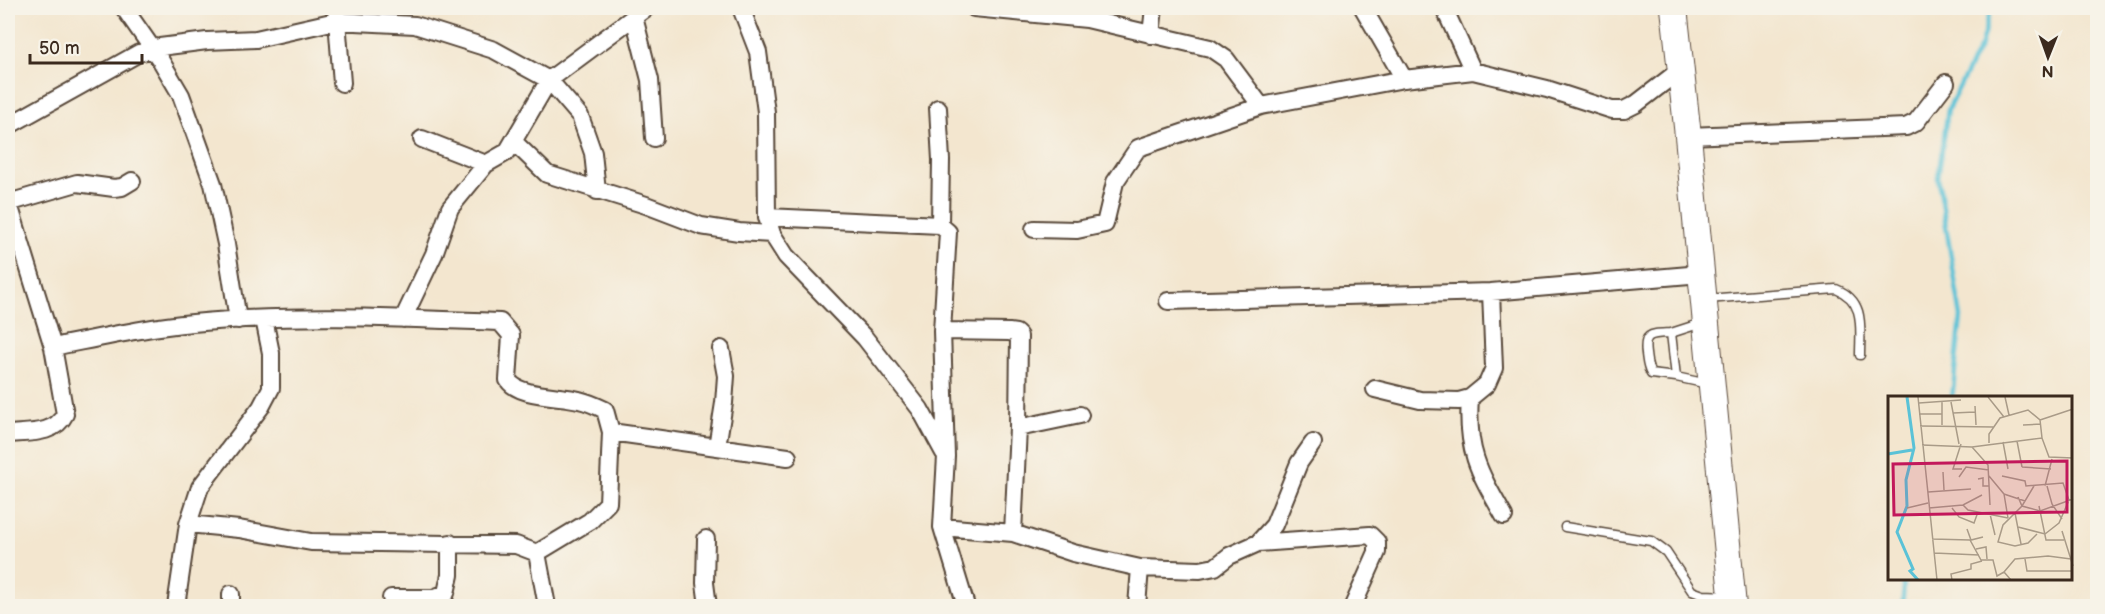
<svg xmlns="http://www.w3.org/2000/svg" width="2105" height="614" viewBox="0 0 2105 614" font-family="'Balsamiq Sans',sans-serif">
<rect width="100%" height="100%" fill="#f7f3e8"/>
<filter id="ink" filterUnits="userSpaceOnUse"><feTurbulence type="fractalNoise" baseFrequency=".0167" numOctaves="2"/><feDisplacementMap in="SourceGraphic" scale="12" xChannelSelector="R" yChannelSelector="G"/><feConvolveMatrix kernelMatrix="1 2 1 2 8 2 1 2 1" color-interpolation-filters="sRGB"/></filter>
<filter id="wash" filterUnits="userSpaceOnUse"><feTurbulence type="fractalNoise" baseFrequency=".008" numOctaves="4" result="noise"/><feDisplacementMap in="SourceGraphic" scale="24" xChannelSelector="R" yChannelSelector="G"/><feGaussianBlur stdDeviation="1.35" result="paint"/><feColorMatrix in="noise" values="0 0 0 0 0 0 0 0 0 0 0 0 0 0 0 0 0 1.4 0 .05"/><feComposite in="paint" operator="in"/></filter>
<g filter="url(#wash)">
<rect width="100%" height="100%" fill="#f3e6cf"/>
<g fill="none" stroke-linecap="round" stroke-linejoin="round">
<path stroke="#5ac2d7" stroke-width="4.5" d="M1952 398 1961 317 1938 178 1948 109 1981 45 1991 8
M1902 606 1904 587 1903 580"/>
</g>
</g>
<g filter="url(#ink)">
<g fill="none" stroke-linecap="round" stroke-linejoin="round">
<defs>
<path id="service" d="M1707 299 1836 289C1866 301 1860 328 1860 355
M1702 323 1671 333 1676 377 1708 384
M1671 333C1652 334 1643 332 1646 354 1647 361 1647 367 1651 374L1676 377
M1565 527 1651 541 1666 552 1692 591 1703 595 1730 596"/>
<path id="minor" d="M124 8 161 61 181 95 213 184 226 244 238 320
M336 8 342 83
M741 8 758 52 766 112 767 217 772 234 786 256 865 338 920 409 944 453
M974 8 1087 19 1210 48 1226 59 1261 106
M1363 8 1404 79
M1444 8 1473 71
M634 17 650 80 654 138
M1151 35 1154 8
M938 108 941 160 940 225
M8 126 139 53 160 47 207 41 256 39 336 21 415 25 494 50 549 80 580 116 593 153 597 191
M1688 136 1906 127 1916 122 1946 83
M422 139 486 164
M514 142 547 174 646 205 701 226 739 232 772 234
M8 201 53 347C99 338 146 327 193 323 294 313 398 318 500 322L511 335 508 380C518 397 560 395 579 400 588 402 597 406 605 410L611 432 788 457
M8 203 77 183 114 188 122 187 132 181
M767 217 940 225 948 232 942 331 946 456 942 527 966 606
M1034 229 1077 230 1105 224 1115 182 1138 148 1261 106 1404 79 1473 71 1547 89 1612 110H1624L1636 104 1680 70
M1168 301 1491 292 1701 274
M403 319 434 254 450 208 486 164 507 152 549 80 646 8
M942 331 1009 332 1016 333 1019 336 1018 428 1080 415
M1375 389 1420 400 1459 401 1470 398 1487 384 1494 368 1491 292
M1470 398C1466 451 1479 472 1504 516
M8 434C28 432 55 435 65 414L53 347
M717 447 724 403 726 376 721 349
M188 524 239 529 311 542 516 545 537 553
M942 527 1013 533 1073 553 1140 568 1200 570 1215 567 1229 556 1258 543 1274 525 1299 463 1313 443
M1013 533 1018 428
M706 539 705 583 708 606
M1258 543 1370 535 1377 542V552L1353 606
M537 553 590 521 608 503 611 432
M537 553 547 606
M391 598H433L446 593 450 575V543
M176 606 188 524 200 487 261 407 271 388V353L264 319
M231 606V594
M1137 606 1140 568"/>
<path id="primary" d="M1674 8 1688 136 1733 606"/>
</defs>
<use href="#service" stroke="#574639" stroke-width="11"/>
<use href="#minor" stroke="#574639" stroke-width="20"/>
<use href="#primary" stroke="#574639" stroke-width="28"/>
<use href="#service" stroke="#fff" stroke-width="8"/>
<use href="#minor" stroke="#fff" stroke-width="16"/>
<use href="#primary" stroke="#fff" stroke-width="26"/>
</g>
</g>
<g transform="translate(1888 396)">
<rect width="184" height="184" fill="#f3e6cf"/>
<path fill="none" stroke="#5ac2d7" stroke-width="3" d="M19 1 26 52 18 84 19 110 9 136 25 173 22 175 30 184M0 58 24 54"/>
<path fill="none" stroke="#a99b88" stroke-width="1.5" d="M30 1 49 184M100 1 116 21M117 1 121 19M54 6V29M63 6 71 48M31 7 73 4M87 10 88 29M65 17 87 16M31 18H54M152 24 185 13M135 29 153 28M32 30 106 31M129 45 134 71M115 46 120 73M101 47V38L112 22 140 14 152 24 154 42M73 48 65 73H74M34 49 84 51 154 42 161 61 185 62M84 51 100 69 102 109M134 71 163 73M55 76 56 94M101 80 116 98 137 105M114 80 137 85 138 90 175 87 181 104 171 127 157 138 130 131M71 81 78 71 101 74M90 83 95 82V90H101M146 90 134 110 115 129 110 146 127 150 140 147 149 138M157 90 164 63M159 90 164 108 174 123M40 96 83 93M116 98 120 122M130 101 134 110 152 115 185 103M75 109 80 114 120 122M151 110 158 144H176M19 112 40 107M41 112 75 109 94 99M64 112 71 121 86 127 90 116M127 117 133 148M102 118 107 139M79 133 83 144 95 141M174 135 185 170M44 143 82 144 93 164H105L109 180 116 176 123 184M88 153 98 151 99 163M46 157 91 159M137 163 139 175H185M116 176 127 163 160 160 183 163M64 184 63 178 83 173V168L94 165"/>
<path fill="#c2185b" fill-opacity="0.15" stroke="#c2185b" stroke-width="3" d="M179 65V116L6 119 5 68Z"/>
<rect width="184" height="184" fill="none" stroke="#3b2a1e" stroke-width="3"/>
</g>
<rect width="2105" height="614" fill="none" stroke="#f7f3e8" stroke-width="30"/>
<g transform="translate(2048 57) rotate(181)" stroke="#f7f3e8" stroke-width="4.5" paint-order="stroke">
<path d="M0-4.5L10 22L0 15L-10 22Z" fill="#3b2a1e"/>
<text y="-9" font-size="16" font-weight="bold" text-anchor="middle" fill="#3b2a1e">N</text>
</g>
<path d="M30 54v9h112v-9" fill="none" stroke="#3b2a1e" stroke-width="3"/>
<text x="39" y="54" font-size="18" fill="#3b2a1e" stroke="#f7f3e8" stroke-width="4.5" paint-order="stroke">50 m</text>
</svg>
